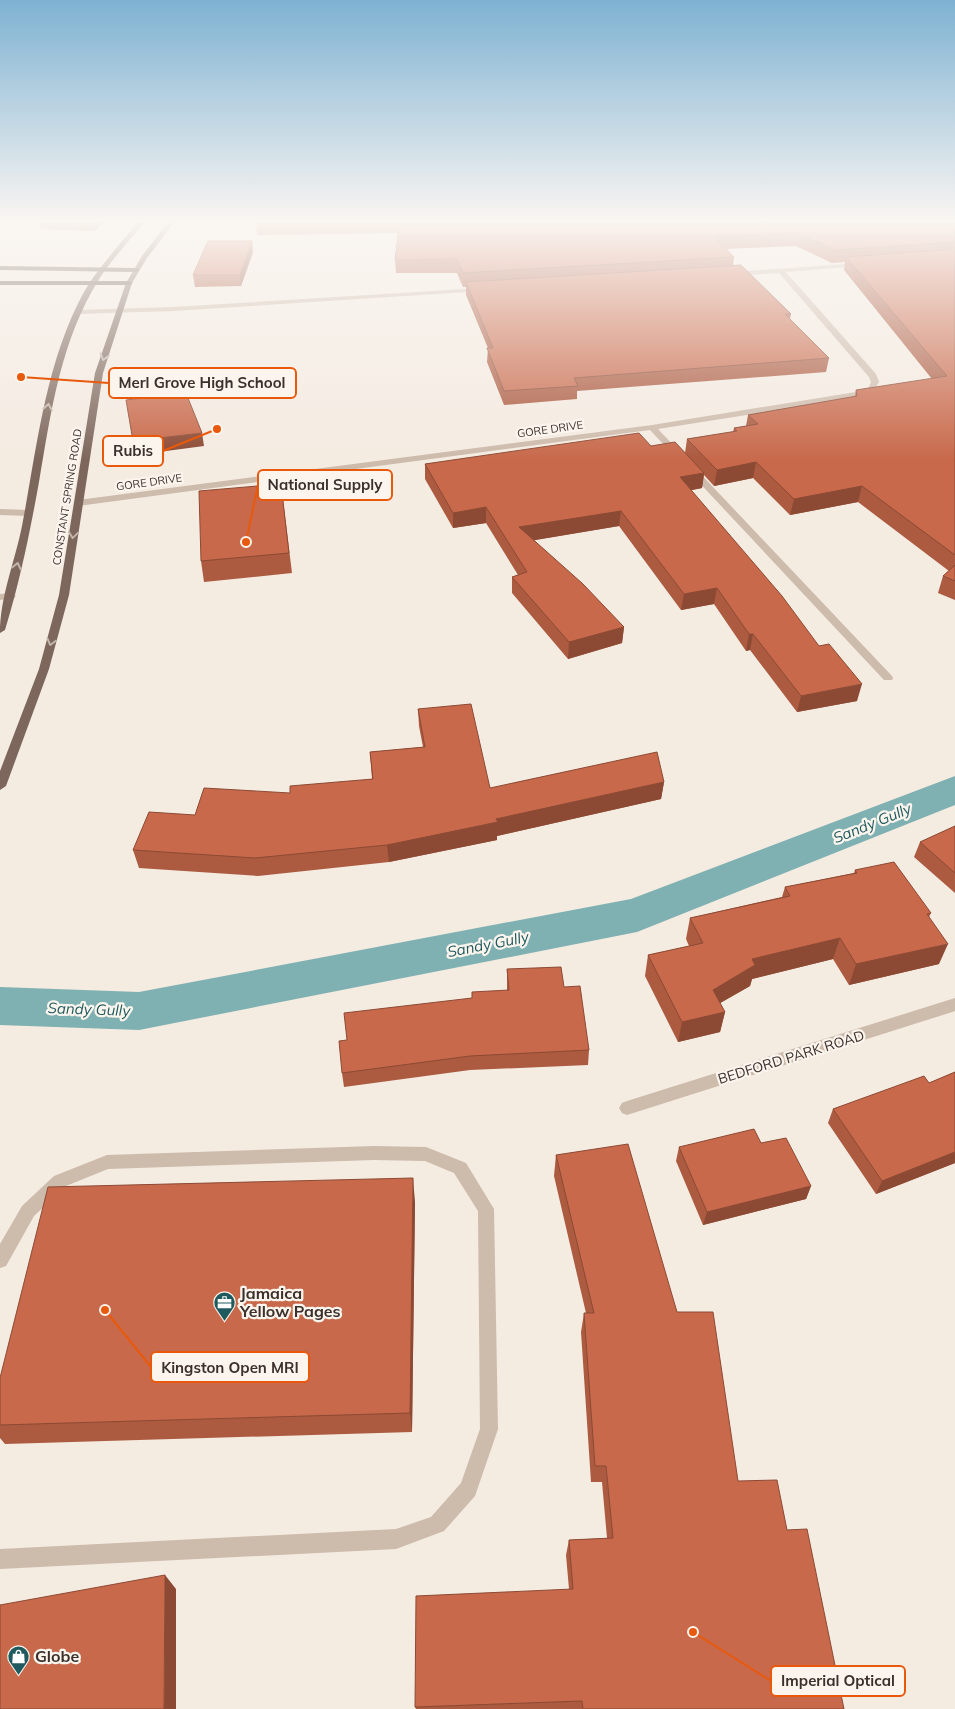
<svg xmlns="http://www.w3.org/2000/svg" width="955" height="1709" viewBox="0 0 955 1709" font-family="Mulish,sans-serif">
<rect width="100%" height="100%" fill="#f4ebe1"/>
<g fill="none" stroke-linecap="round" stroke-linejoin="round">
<path fill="#7fb0b2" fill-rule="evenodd" d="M955 776V805L637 932 139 1030 0 1025V987L139 992 631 899Z"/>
<path fill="#cdbbac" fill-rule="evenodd" d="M860 263 862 264V266L786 272 876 374 879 382C873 393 866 395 855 398L658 429 892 676 893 678 892 680H884L650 430 78 506 74 503 78 500 652 425 862 391 869 387 871 382 869 377 779 273 733 276 730 274 733 272Z
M481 288 484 290 483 291 173 311 77 314 74 312 77 310 173 307Z
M0 509 29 510 33 513 29 516 0 515Z
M11 593 16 596 14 598 0 600V594Z
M955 998V1011L949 1013 627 1115 622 1113 619 1108 622 1103 627 1101Z
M374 1146 426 1147 466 1163 494 1209 498 1429 475 1496 444 1531 396 1549 0 1569V1549L396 1529 431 1517 461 1483 480 1429 478 1211 454 1173 425 1161 374 1160 108 1169 66 1186 34 1216 6 1266 0 1268V1244L22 1206 54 1176 107 1155Z"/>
<path fill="#7d675c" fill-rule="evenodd" d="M139 220H146C127 244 105 266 91 293 59 351 50 418 39 482 30 532 20 581 5 630L0 633C0 597 15 561 22 526 37 448 45 363 84 292 99 266 121 244 139 220Z
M170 220H176L147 258 132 283 103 373 69 595 49 669 6 786 0 790V771L39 669 59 595 95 373 126 283 142 256Z"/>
<path fill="#5c4a42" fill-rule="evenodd" d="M0 266 136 268 140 270 136 272 0 270Z
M0 281H129L133 283 129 285H0Z"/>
</g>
<path fill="#ac5a40" d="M39 220H104L95 231 41 229Z
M256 220H955V600L938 593 943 576 949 571 858 502 790 515 753 478 714 486 704 475 702 488 691 490 857 701 797 712 750 650 746 651 714 604 681 610 619 526 534 540 624 627 622 643 568 659 512 593V577L518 575 486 523 453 528 425 479V464L651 446 685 453 687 439 733 432 734 428 746 426 748 415 855 397 856 390 932 379 844 270 845 262 832 263 796 246 726 249 734 257 733 265 791 314 790 319 829 358 826 372 577 391V399L504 405 487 362 488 348 466 295V287H463L457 273H396L395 260 398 233 257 235Z
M253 252 241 286 195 287 193 275Z
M281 484 292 573 204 582 201 561Z
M418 709 490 788 664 782 661 799 497 836V840L389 862 258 876 139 868 133 850 195 815 290 793 372 779 370 752 423 747 419 726Z
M955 826V893L914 857 920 842Z
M855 870 931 913 929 917 939 964 849 985 833 959 752 979 750 986 720 1003 725 1012 720 1032 678 1042 645 976 648 955 689 946 686 939 690 918 782 897 785 887 854 873Z
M507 969 564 987 589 1050 588 1065 470 1070 344 1087 342 1073 472 998 507 991Z
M955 1072V1163L876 1194 828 1123 833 1109 929 1083Z
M761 1143 811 1186 806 1199 703 1225 676 1161 679 1147Z
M556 1155 677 1312 738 1481 787 1530 844 1709H416L415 1707 569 1589 566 1555 569 1540 607 1538 602 1482H591L581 1332 584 1313H586L554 1176Z
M415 1202 412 1432 5 1444 0 1438V1378Z"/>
<path fill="#8c4a34" d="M92 220H104L95 231Z
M252 241 253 252 241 286 240 275Z
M202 433 204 446 136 455 133 441Z
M756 462 753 478 714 486 717 470Z
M704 473 702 488 678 493 680 477Z
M862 486 858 502 790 515 794 499Z
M486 507V523L453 528V513Z
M621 511 619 526 518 543 519 527Z
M717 588 714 604 681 610 684 594Z
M624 627 622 643 568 659 569 642Z
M749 634H753L750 650 746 651Z
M862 684 857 701 797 712 801 696Z
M664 782 661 799 497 836V840L389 862 387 845 496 819Z
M840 938 833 959 752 979 750 986 708 1010 713 990 752 959Z
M948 944 939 964 849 985 856 964Z
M725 1012 720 1032 678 1042 682 1022Z
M955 1152V1163L876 1194 882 1181Z
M413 1178 415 1202 412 1432 410 1413Z
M811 1186 806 1199 703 1225 707 1212Z
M165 1575 176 1589V1709H164Z"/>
<path fill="#c8694b" stroke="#8c4a34" d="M256 220H377L255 222Z
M400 220H955V242L835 250 798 233 713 236 734 257 463 273 457 259 395 260Z
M208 241H252L240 275H193Z
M955 249V555L862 486 794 499 756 462 717 470 687 439 737 431 734 428 758 424 748 415 857 396 856 390 947 376 846 257Z
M741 265 791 314H785L829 358 574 378 578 386 504 391 487 348H493L466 282Z
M186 393 202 433 133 441 126 400Z
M639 433 651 446 675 442 704 473 680 477 782 596 819 646 829 644 862 684 801 696 753 634H749L717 588 684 594 621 511 519 527 583 584 624 627 569 642 512 577 527 572 486 507 453 513 425 464Z
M281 484 289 553 201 561 199 491Z
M955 565V581L943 576Z
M471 704 490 788 657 752 664 782 496 819 498 822 387 845 255 858 133 850 149 812 195 815 204 788 290 793V786L373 779 370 752 425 747 418 709Z
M955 826V873L920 842Z
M894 862 931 913 927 914 948 944 856 964 840 938 752 959 755 965 713 990 725 1012 682 1022 648 955 703 943 690 918 790 896 785 887 857 873 855 870Z
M561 967 564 987 580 986 589 1050 470 1056 342 1073 339 1041 347 1040 344 1013 472 998V992L509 990 507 969Z
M955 1072V1152L882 1181 833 1109 924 1076 929 1083Z
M754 1129 761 1143 786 1138 811 1186 707 1212 679 1147Z
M628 1144 677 1312H713L738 1481 777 1480 787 1530 807 1529 844 1709H583L582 1701 415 1707 416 1596 573 1589 569 1540 613 1538 606 1466H595L584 1313H594L556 1155Z
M413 1178 410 1413 0 1425V1378L48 1187Z
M165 1575 164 1709H0V1605Z"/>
<defs><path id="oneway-chevron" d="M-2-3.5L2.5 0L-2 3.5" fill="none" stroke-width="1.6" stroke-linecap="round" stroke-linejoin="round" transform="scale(1.25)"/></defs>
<g stroke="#c2b5ac">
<use href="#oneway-chevron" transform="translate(104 357) rotate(107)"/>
<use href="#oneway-chevron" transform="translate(48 407) rotate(-80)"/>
<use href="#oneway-chevron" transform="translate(73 535) rotate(98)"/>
<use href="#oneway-chevron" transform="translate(17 566) rotate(-77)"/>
<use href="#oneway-chevron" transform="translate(51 642) rotate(105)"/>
</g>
<linearGradient id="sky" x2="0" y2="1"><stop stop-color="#7eb2d2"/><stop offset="0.48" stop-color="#faf6f2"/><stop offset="1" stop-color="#faf6f2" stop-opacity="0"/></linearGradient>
<rect width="955" height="460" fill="url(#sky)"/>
<defs>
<symbol id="office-pin" viewBox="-11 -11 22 30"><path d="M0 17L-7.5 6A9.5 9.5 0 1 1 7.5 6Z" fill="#1f5a5e" stroke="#fbf5ee"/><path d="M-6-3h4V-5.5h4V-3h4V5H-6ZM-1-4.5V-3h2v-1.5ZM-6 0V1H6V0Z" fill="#fff"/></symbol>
<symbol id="shop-pin" viewBox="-11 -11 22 30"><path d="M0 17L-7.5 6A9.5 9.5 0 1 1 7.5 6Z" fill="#1f5a5e" stroke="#fbf5ee"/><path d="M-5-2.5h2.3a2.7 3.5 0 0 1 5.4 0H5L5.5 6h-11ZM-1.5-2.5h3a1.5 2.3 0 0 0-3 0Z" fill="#fff"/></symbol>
</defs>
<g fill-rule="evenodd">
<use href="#office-pin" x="212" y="1290" width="25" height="34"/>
<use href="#shop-pin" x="6" y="1644" width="25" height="34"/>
</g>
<g text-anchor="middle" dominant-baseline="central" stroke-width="4.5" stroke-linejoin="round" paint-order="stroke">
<g font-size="11" fill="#3b302b" stroke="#fbf5ee">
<text transform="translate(550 429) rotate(-8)">GORE DRIVE</text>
<text transform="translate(149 482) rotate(-8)">GORE DRIVE</text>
<text transform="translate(67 497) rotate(-81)">CONSTANT SPRING ROAD</text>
</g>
<g font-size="14" fill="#3b302b" stroke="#fbf5ee">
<text transform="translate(791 1057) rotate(-17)">BEDFORD PARK ROAD</text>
</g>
<g font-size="15" font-style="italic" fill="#1f5a5e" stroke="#fbf5ee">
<text transform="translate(872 823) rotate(-22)">Sandy Gully</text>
<text transform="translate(488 944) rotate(-11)">Sandy Gully</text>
<text transform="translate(89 1009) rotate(2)">Sandy Gully</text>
</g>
<g font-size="16" font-weight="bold" fill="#3b302b" stroke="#fbf5ee" text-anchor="start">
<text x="240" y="1293">Jamaica<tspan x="240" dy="18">Yellow Pages</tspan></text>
<text x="35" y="1656">Globe</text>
</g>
</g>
<path fill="none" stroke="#e8590c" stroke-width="2" d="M21 377L109 383M217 429L163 451M246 542L258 485M105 1310L151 1367M693 1632L771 1681"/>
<g fill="#e8590c" stroke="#fbf5ee" stroke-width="2">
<circle cx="21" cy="377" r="5"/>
<circle cx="217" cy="429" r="5"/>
<circle cx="246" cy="542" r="5"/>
<circle cx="105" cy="1310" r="5"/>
<circle cx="693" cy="1632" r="5"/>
</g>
<g fill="#fbf5ee" stroke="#e8590c" stroke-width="2">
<rect x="109" y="368" width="187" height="30" rx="5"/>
<rect x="103" y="436" width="60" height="30" rx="5"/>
<rect x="258" y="470" width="134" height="30" rx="5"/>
<rect x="151" y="1352" width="158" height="30" rx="5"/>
<rect x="771" y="1666" width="134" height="30" rx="5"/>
</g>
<g font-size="15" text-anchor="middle" font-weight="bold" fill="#3b302b">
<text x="202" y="388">Merl Grove High School</text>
<text x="133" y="456">Rubis</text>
<text x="325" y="490">National Supply</text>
<text x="230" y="1373">Kingston Open MRI</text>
<text x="838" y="1686">Imperial Optical</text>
</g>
</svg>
